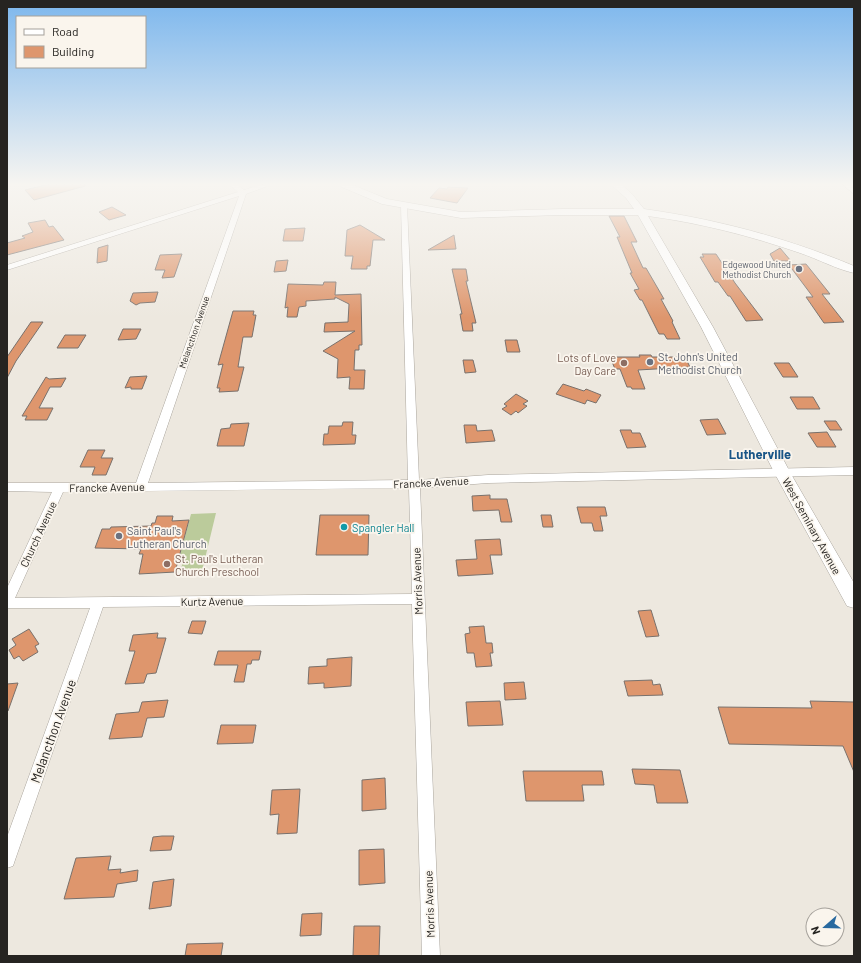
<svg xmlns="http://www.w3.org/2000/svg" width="861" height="963" viewBox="0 0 861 963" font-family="Barlow,sans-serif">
<rect width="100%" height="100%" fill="#ede8df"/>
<path fill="#bbcb9b" d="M216 513 202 571H180L184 559H179L191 514Z"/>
<path fill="#de966d" stroke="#79716c" d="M53 183H84L85 186 34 200 25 190Z
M448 187 468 188 457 203 430 198 439 188 447 189Z
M112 207 126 215 109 220 99 212Z
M609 216H624L637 242H631L643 268H646L664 299H661L673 321 672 322 680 339H667L664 334H659L642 300H640L634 290 639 289 630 273H632L617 237H620Z
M45 220 49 227 53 226 64 240 7 255V243L25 238 22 236 33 232 28 223Z
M360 225 385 240H373L370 266H367V269H351L353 256H345L347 230Z
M305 228 303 241H283L285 229Z
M454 235 456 249 428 250Z
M108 245 107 261 97 263 98 248Z
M780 248 791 261H774L770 254Z
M182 254 174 277 162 278 165 270H155L160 255Z
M702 254H716L735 283 763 320 746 321 730 296H728L718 282H715L700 257H704Z
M288 260 286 271 274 272 276 261Z
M806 264 830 294H822L844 322 824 323 806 297H813L789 265Z
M452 269H466L468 281H466L476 323H472L473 331H463L460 314H462Z
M324 282H336L335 295 361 294 362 345H359V350H355L354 370H365L364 389H349L350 377 337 378 338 359 323 351 355 331 324 332 325 323 348 322 349 304 335 297V299L306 301V306L299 307 297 317H287L288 307 285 308 288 284 323 285Z
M158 292 155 302 140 303 136 305 130 301 133 293Z
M233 311H254L253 315H256L252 337H243L238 367H244L238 391 219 392 220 388H217L223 364 218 365Z
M31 322H43L16 361 7 378V357Z
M123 329H141L136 339 118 340Z
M65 335H86L78 348H57Z
M505 340H517L520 352H507Z
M639 355H651L652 357H685L690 367 638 370 645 389H632L631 387H627L620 369H615L610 357H640Z
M463 360H473L476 372 465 373Z
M774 363H789L798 377H783Z
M147 376 142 389H131V387L125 388 130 377Z
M46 377 49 379 66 378 61 387H50L39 408H53L47 420H25L27 416H22Z
M563 384 584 391 586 389 601 395 596 403 587 400 585 404 556 394Z
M516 394 528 401 523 404 527 406 518 413 516 411 511 415 502 409 507 406 504 404Z
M790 397H813L820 409H797Z
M718 419 726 434 707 435 700 420Z
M824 421H836L842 430H830Z
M343 422H353L352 435H356L355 444 323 445 324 434H328L329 426H342Z
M249 423 244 446H217L221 429 230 428 231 424Z
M464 425H476L477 431 492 430 495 441 466 443Z
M620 430H631L632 433H640L646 447 627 448Z
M827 432 836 447H817L808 433Z
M88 450H105L101 458H113L106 475H92L95 467H80Z
M490 495V499H507L512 522H501L499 510 473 511 472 496Z
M577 507H605L607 516H600L603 531H594L592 523H581Z
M320 515H369L368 555H316Z
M541 515H551L553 527H543Z
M157 516H173L172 521 189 520 175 572 139 574 143 554H139L141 549 95 548 102 529H110L111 527 151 526 152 523H155Z
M500 539 502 555H490L493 574 458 576 456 560 477 559 475 540Z
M651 610 659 636 646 637 638 611Z
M192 621H206L202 634 188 633Z
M484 626 486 643H492L493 653H490L492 666 476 667 474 653H467L465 634 470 633 469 627Z
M29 629 39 644 35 646 38 652 23 661 19 656 14 659 9 650 16 645 12 639Z
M158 633 157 638H166L156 673 147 674 144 683 125 684 135 651H129L133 635Z
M218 651H261L259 660H252L251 664H247L244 682H234L238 665H214Z
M352 657 351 686 324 688V683L308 684 309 667 327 666V659Z
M652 680 653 685 660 684 663 695 628 696 624 681Z
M524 682 526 699 505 700 504 683Z
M18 683 8 711 7 710V684Z
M168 700 164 717 147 718 142 737 109 739 116 714 139 712 142 702Z
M500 701 503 725 468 726 466 702Z
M810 701 854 702V772L843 746 729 744 718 707 812 708Z
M221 725H256L253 743 217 744Z
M632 769 680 770 688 803H657L654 785 635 784Z
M523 771H602L604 785H582L584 801H526Z
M385 778 386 809 362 811V780Z
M300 789 297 833 277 834 279 814 270 815 272 790Z
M162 836H174L171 850 150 851 153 837Z
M384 849 385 883 359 885V850Z
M111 856 108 870 121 869 120 873 138 870 137 881 117 884 114 897 64 899 76 858Z
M174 879 171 906 149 909 153 882Z
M322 913 321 935 300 936 302 914Z
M354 926H380L379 956H353Z
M223 943 221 956H185L187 944Z"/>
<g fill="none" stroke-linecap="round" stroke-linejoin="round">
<defs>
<path id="street" d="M228 183H235L244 190 267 183H276L246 194 148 483 408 480 401 205 404 203 407 205 419 480 488 475 854 467V475L488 483 420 488 440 956H422L412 604 103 607 15 860 13 866 7 868V837L90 608H7V588L52 492 7 491V483H136L239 196 7 270V265L238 192ZM409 488 412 594 15 598 63 492Z
M841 183H848L854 189V194Z"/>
<path id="secondary" d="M335 183H348L387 199 461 212 563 209H634L626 198 609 183H620L632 194 644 209C716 219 787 238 854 266V273C836 269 818 259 800 253 751 236 700 223 648 216L713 327 791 474 854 583V608L847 606 775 474 701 327 638 215H563L461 218 382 204 337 185Z"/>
</defs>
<use href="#street" stroke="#aaa59d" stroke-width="1"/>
<use href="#secondary" stroke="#aaa59d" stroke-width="1"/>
<use href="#street" fill="#fff" fill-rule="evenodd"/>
<use href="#secondary" fill="#fff" fill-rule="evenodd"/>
</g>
<linearGradient id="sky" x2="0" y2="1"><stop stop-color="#7db7ed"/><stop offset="0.58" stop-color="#f7f5f1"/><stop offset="1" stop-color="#f7f5f1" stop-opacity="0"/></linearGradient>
<rect width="861" height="318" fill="url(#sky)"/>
<g fill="#6b7280" stroke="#faf5ed" stroke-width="1.5">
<circle cx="799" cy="269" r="4"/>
<circle cx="650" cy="362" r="4"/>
<circle cx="119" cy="536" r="4"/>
</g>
<g fill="#8d6e63" stroke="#faf5ed" stroke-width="1.5">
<circle cx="624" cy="363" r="4"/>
<circle cx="167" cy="564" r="4"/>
</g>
<circle fill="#0f9aa8" stroke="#faf5ed" stroke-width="1.5" cx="344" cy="527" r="4"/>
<g text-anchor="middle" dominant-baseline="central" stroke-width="3.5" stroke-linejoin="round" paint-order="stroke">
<g font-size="9" fill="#5b616d" stroke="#faf5ed" text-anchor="end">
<text x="791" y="264">Edgewood United<tspan x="791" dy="10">Methodist Church</tspan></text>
</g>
<g font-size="9" fill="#262421" stroke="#faf5ed">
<text transform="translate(194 332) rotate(-71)">Melancthon Avenue</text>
</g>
<g font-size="11" fill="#5b616d" stroke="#faf5ed" text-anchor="start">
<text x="658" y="356">St. John's United<tspan x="658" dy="13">Methodist Church</tspan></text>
<text x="127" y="530">Saint Paul's<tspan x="127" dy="13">Lutheran Church</tspan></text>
</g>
<g font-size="11" fill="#785e54" stroke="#faf5ed" text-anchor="end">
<text x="616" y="357">Lots of Love<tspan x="616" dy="13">Day Care</tspan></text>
<text x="175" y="558" text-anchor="start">St. Paul's Lutheran<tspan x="175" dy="13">Church Preschool</tspan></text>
</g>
<g font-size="11" fill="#262421" stroke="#faf5ed">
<text transform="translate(431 482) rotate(-3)">Francke Avenue</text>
<text transform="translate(107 487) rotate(-1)">Francke Avenue</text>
<text transform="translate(812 526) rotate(61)">West Seminary Avenue</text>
<text transform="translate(38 534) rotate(-65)">Church Avenue</text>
<text transform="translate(417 581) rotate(-92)">Morris Avenue</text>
<text transform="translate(212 601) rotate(-1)">Kurtz Avenue</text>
<text transform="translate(429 904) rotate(-92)">Morris Avenue</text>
</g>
<g font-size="11" fill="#0d838f" stroke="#faf5ed" text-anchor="start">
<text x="352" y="527">Spangler Hall</text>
</g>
<g font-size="13" font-weight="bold" fill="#1a5687" stroke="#faf5ed">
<text x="760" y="454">Lutherville</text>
</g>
<g font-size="13" fill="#262421" stroke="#faf5ed">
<text transform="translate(53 731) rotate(-70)">Melancthon Avenue</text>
</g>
</g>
<rect width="861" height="963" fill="none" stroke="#262421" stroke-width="16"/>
<rect x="16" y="16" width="130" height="52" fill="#faf5ed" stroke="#a5a19b"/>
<rect x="24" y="29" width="20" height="6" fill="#ffffff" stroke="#a5a19b"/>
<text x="52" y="36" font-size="12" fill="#262421">Road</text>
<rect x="24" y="46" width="20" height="12" fill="#de966d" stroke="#a5a19b"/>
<text x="52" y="56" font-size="12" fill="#262421">Building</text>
<g transform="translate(825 927) rotate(250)"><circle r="19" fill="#faf5ed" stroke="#a5a19b"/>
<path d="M0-3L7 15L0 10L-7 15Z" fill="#28699f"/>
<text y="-6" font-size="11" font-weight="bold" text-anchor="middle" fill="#262421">N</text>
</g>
</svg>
